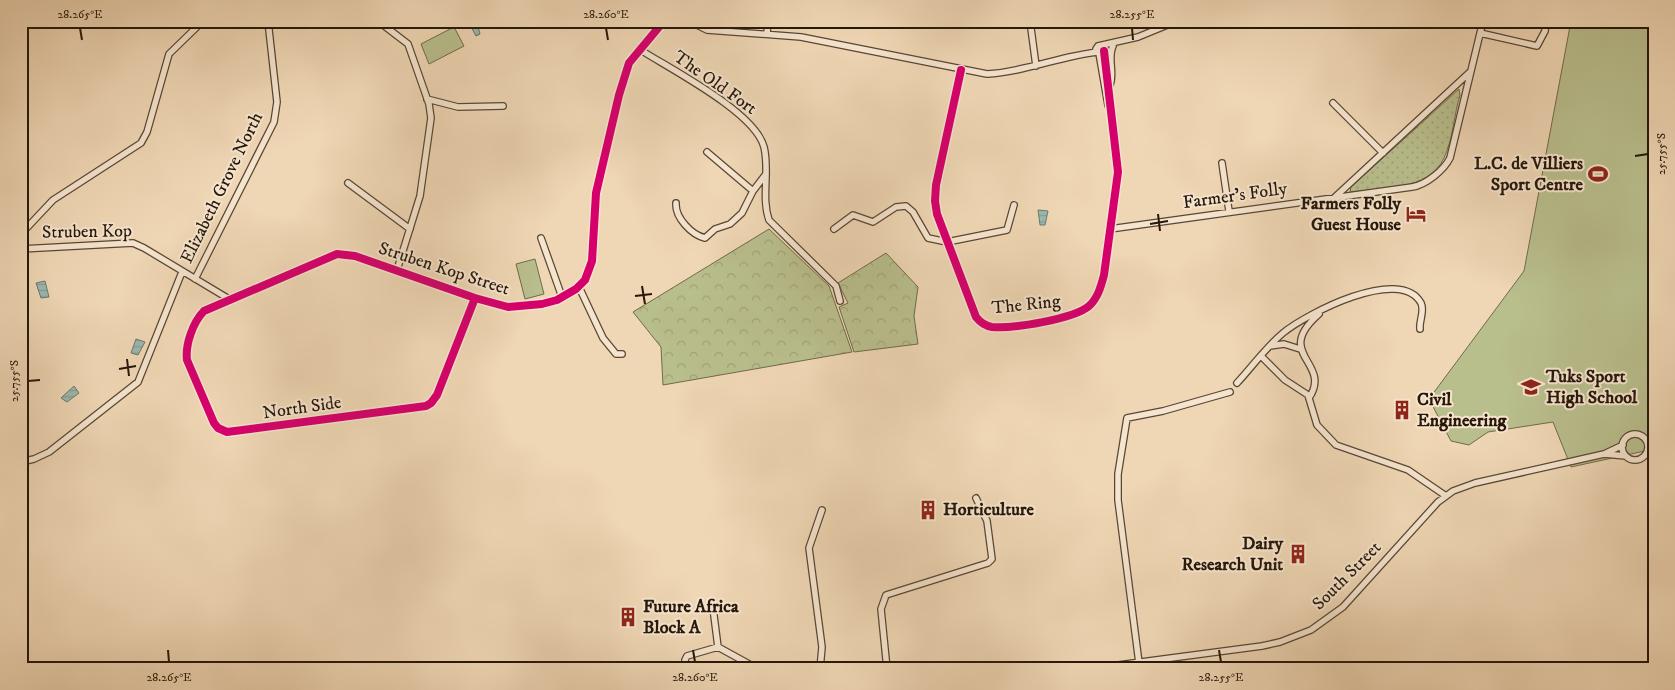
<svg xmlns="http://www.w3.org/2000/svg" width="1675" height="690" viewBox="0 0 1675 690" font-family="'IM FELL DW Pica',serif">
<defs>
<pattern id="green-dots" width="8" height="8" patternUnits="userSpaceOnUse" patternTransform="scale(1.25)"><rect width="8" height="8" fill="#b9be8d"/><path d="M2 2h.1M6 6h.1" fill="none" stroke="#9fa378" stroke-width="1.8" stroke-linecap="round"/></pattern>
<pattern id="forest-crowns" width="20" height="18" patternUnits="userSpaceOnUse" patternTransform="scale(1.25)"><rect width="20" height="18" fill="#b9be8d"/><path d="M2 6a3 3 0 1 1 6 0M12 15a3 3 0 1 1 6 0" fill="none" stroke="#9fa378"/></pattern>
<pattern id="water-rules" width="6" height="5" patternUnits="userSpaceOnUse" patternTransform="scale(1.25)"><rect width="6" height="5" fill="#9ab9b1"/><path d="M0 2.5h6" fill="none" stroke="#859e97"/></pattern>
</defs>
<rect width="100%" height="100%" fill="#efd6b4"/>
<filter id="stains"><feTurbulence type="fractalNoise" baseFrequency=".004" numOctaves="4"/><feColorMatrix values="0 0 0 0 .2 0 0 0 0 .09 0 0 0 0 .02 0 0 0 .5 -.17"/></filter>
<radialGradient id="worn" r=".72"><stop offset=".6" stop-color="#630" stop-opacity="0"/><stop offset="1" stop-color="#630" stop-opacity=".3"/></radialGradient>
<path fill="url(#green-dots)" stroke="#706a4b" d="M1459 89 1460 95C1454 115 1453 139 1444 158 1429 191 1380 188 1350 192L1351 187Z"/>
<path fill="url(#forest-crowns)" stroke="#706a4b" d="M769 229 829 286 852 352 663 385 661 347 633 312Z
M886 253 918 287 914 316 918 344 854 352 839 307 848 303 838 283Z"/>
<path fill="#b9be8d" stroke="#706a4b" d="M1571 21H1654V449L1571 467 1553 422 1488 432 1469 445 1451 441 1429 399 1524 271Z
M454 27 464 46 429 64 421 44Z
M535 259 544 294 525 299 516 264Z"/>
<path fill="url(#water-rules)" stroke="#6c786e" d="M472 21 477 22 480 34 476 36 470 25Z
M1038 210 1048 211 1045 225H1040Z
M45 281 49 297 41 298 36 283Z
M136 339 145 342 138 355 131 353Z
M74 386 79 393 67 402 61 398Z"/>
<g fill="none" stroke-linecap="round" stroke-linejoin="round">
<defs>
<path id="street" d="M378 21 408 44 429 104 431 118 420 196 397 270
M689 21 707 30 801 37 987 74C1025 72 1060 56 1098 52
M1030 21 1036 66
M1480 33 1537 46 1545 31 1546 21
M767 34 768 21
M1102 46 1104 51 1099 53 1096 49 1098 46 1138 37 1177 21
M639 49C670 69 755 112 764 147 770 171 761 197 769 220L836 286 840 301
M1099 53 1108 105
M961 70 936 185 935 201 937 214 976 317C980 322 985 326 992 327 1012 329 1074 319 1089 306 1098 298 1101 286 1104 275L1118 172 1104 51
M1110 85C1115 72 1107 59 1113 46
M427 99 458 107 503 106
M1333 103 1383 153
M707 152 753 191
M1222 163 1229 211
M348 183 410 229
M1334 198 1470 72
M676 203C675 218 692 235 705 238L715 229 730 224 742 213 753 191 766 174
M834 229 853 215 873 222 896 207 906 206 913 212 928 238 947 242 1007 230 1014 205
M1110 229 1412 187C1426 185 1444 170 1450 158L1483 21
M21 234 53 200 141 143 147 132 169 54 203 21
M541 238 562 297
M21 249 133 243 144 248 229 299
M195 279 274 122 277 102 268 21
M579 287 603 338 616 354H622
M475 298 437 395 431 403 426 406 227 432 218 428 214 423 187 360C185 345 193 322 204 311L337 254 355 256 475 298 508 307 542 304 557 300 576 289 585 280 592 261 596 193 619 95 629 63 664 21
M1270 346 1284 344 1300 349
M1262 357 1285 380 1308 395 1317 425 1336 445 1408 470 1446 496
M1237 383C1252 367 1266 347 1283 333 1306 314 1400 265 1421 303 1425 311 1419 320 1420 329
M1309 398C1333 362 1272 355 1319 314
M1622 447a13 13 0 1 1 26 0a13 13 0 1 1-26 0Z
M1606 453 1623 445
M21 462 34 459 49 452 138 382 182 272
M718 647 758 669
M1139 663 1118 500V474L1127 418 1163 411 1230 392
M686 669 685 660 687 656 718 647 713 608
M776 669H800
M820 669 822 647 809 548 822 510
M887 669 881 609 886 595 988 563 992 559 987 521 976 498
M1088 669 1262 646 1280 642 1311 630 1343 607 1438 502 1453 491 1475 483 1604 454 1626 456"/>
</defs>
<use href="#street" stroke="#584734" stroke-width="8"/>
<use href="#street" stroke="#f5e4ce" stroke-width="5.5"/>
<defs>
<path id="cycleway" d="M961 70 936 185 935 201 937 214 976 317C980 322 985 326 992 327 1012 329 1074 319 1089 306 1098 298 1101 286 1104 275L1118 172 1104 51
M475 298 437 395 431 403 426 406 227 432 218 428 214 423 187 360C185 345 193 322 204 311L337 254 355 256 475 298 508 307 542 304 557 300 576 289 585 280 592 261 596 193 619 95 629 63 664 21"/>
</defs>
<use href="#cycleway" stroke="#f5e4ce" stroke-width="11"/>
<use href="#cycleway" stroke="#d6006c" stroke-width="8"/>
</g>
<path fill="none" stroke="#261709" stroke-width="2" d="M80 28 82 40M606 28 608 40M1132 28 1133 40M1635 156 1648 154M1158 214 1160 231M1150 224 1168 221M642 286 645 304M635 296 652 294M127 359 129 376M119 369 136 366M28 381 40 380M168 650 169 662M693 650 695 662M1219 650 1221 662"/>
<defs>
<symbol id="stadium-bare" viewBox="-9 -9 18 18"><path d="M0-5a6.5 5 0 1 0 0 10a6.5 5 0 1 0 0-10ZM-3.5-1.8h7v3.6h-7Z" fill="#8f2418" stroke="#f5e4ce" stroke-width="2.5" paint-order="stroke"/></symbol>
<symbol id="hotel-bare" viewBox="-9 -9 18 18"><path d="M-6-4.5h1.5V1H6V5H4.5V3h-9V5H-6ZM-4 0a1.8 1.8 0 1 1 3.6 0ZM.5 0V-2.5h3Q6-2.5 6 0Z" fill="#8f2418" stroke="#f5e4ce" stroke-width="2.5" paint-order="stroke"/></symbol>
<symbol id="school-bare" viewBox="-9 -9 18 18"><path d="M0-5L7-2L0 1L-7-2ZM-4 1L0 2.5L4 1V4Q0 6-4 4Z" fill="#8f2418" stroke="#f5e4ce" stroke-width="2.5" paint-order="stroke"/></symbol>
<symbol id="building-bare" viewBox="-9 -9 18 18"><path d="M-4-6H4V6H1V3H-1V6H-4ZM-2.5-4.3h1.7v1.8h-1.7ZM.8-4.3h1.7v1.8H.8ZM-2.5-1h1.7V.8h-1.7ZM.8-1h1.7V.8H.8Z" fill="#8f2418" stroke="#f5e4ce" stroke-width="2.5" paint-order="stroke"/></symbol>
</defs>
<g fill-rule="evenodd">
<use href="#stadium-bare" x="1584" y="160" width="28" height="28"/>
<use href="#hotel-bare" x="1402" y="200" width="28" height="28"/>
<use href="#school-bare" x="1517" y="373" width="28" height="28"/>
<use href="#building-bare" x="1388" y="396" width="28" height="28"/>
<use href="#building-bare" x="914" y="496" width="28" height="28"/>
<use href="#building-bare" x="1284" y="540" width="28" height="28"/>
<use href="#building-bare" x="614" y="603" width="28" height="28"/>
</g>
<g text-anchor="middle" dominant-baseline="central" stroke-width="4" stroke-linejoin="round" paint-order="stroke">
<g font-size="18" fill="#261709" stroke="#f5e4ce">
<text transform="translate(715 83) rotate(35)">The Old Fort</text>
<text transform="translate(222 188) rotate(-64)">Elizabeth Grove North</text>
<text transform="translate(1235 196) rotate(-8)">Farmer's Folly</text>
<text transform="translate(87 232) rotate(-1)">Struben Kop</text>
<text transform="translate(444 269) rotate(18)">Struben Kop Street</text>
<text transform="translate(1026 305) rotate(-6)">The Ring</text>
<text transform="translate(302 408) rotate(-8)">North Side</text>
<text transform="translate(1347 576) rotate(-45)">South Street</text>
</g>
<g font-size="18" font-weight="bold" fill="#261709" stroke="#f5e4ce" text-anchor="start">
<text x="1583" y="164" text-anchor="end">L.C. de Villiers<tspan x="1583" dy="21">Sport Centre</tspan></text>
<text x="1401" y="204" text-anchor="end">Farmers Folly<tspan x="1401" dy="21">Guest House</tspan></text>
<text x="1546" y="377">Tuks Sport<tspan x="1546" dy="21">High School</tspan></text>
<text x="1417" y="400">Civil<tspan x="1417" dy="21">Engineering</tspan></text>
<text x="943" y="510">Horticulture</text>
<text x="1283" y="544" text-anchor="end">Dairy<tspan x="1283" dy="21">Research Unit</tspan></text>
<text x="643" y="607">Future Africa<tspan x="643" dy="21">Block A</tspan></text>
</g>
</g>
<rect width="1675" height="690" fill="none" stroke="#efd6b4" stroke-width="55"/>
<rect x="28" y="28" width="1620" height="634" fill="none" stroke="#261709" stroke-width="2"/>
<g font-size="12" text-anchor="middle" fill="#261709">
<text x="80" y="18">28.265°E</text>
<text x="606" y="18">28.260°E</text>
<text x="1132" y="18">28.255°E</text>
<text transform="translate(1661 154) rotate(-90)" y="4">25.755°S</text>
<text transform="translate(14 381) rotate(-90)" y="4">25.755°S</text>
<text x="169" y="681">28.265°E</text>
<text x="695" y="681">28.260°E</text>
<text x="1221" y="681">28.255°E</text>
</g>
<rect width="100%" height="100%" filter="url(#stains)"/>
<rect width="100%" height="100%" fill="url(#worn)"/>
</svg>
